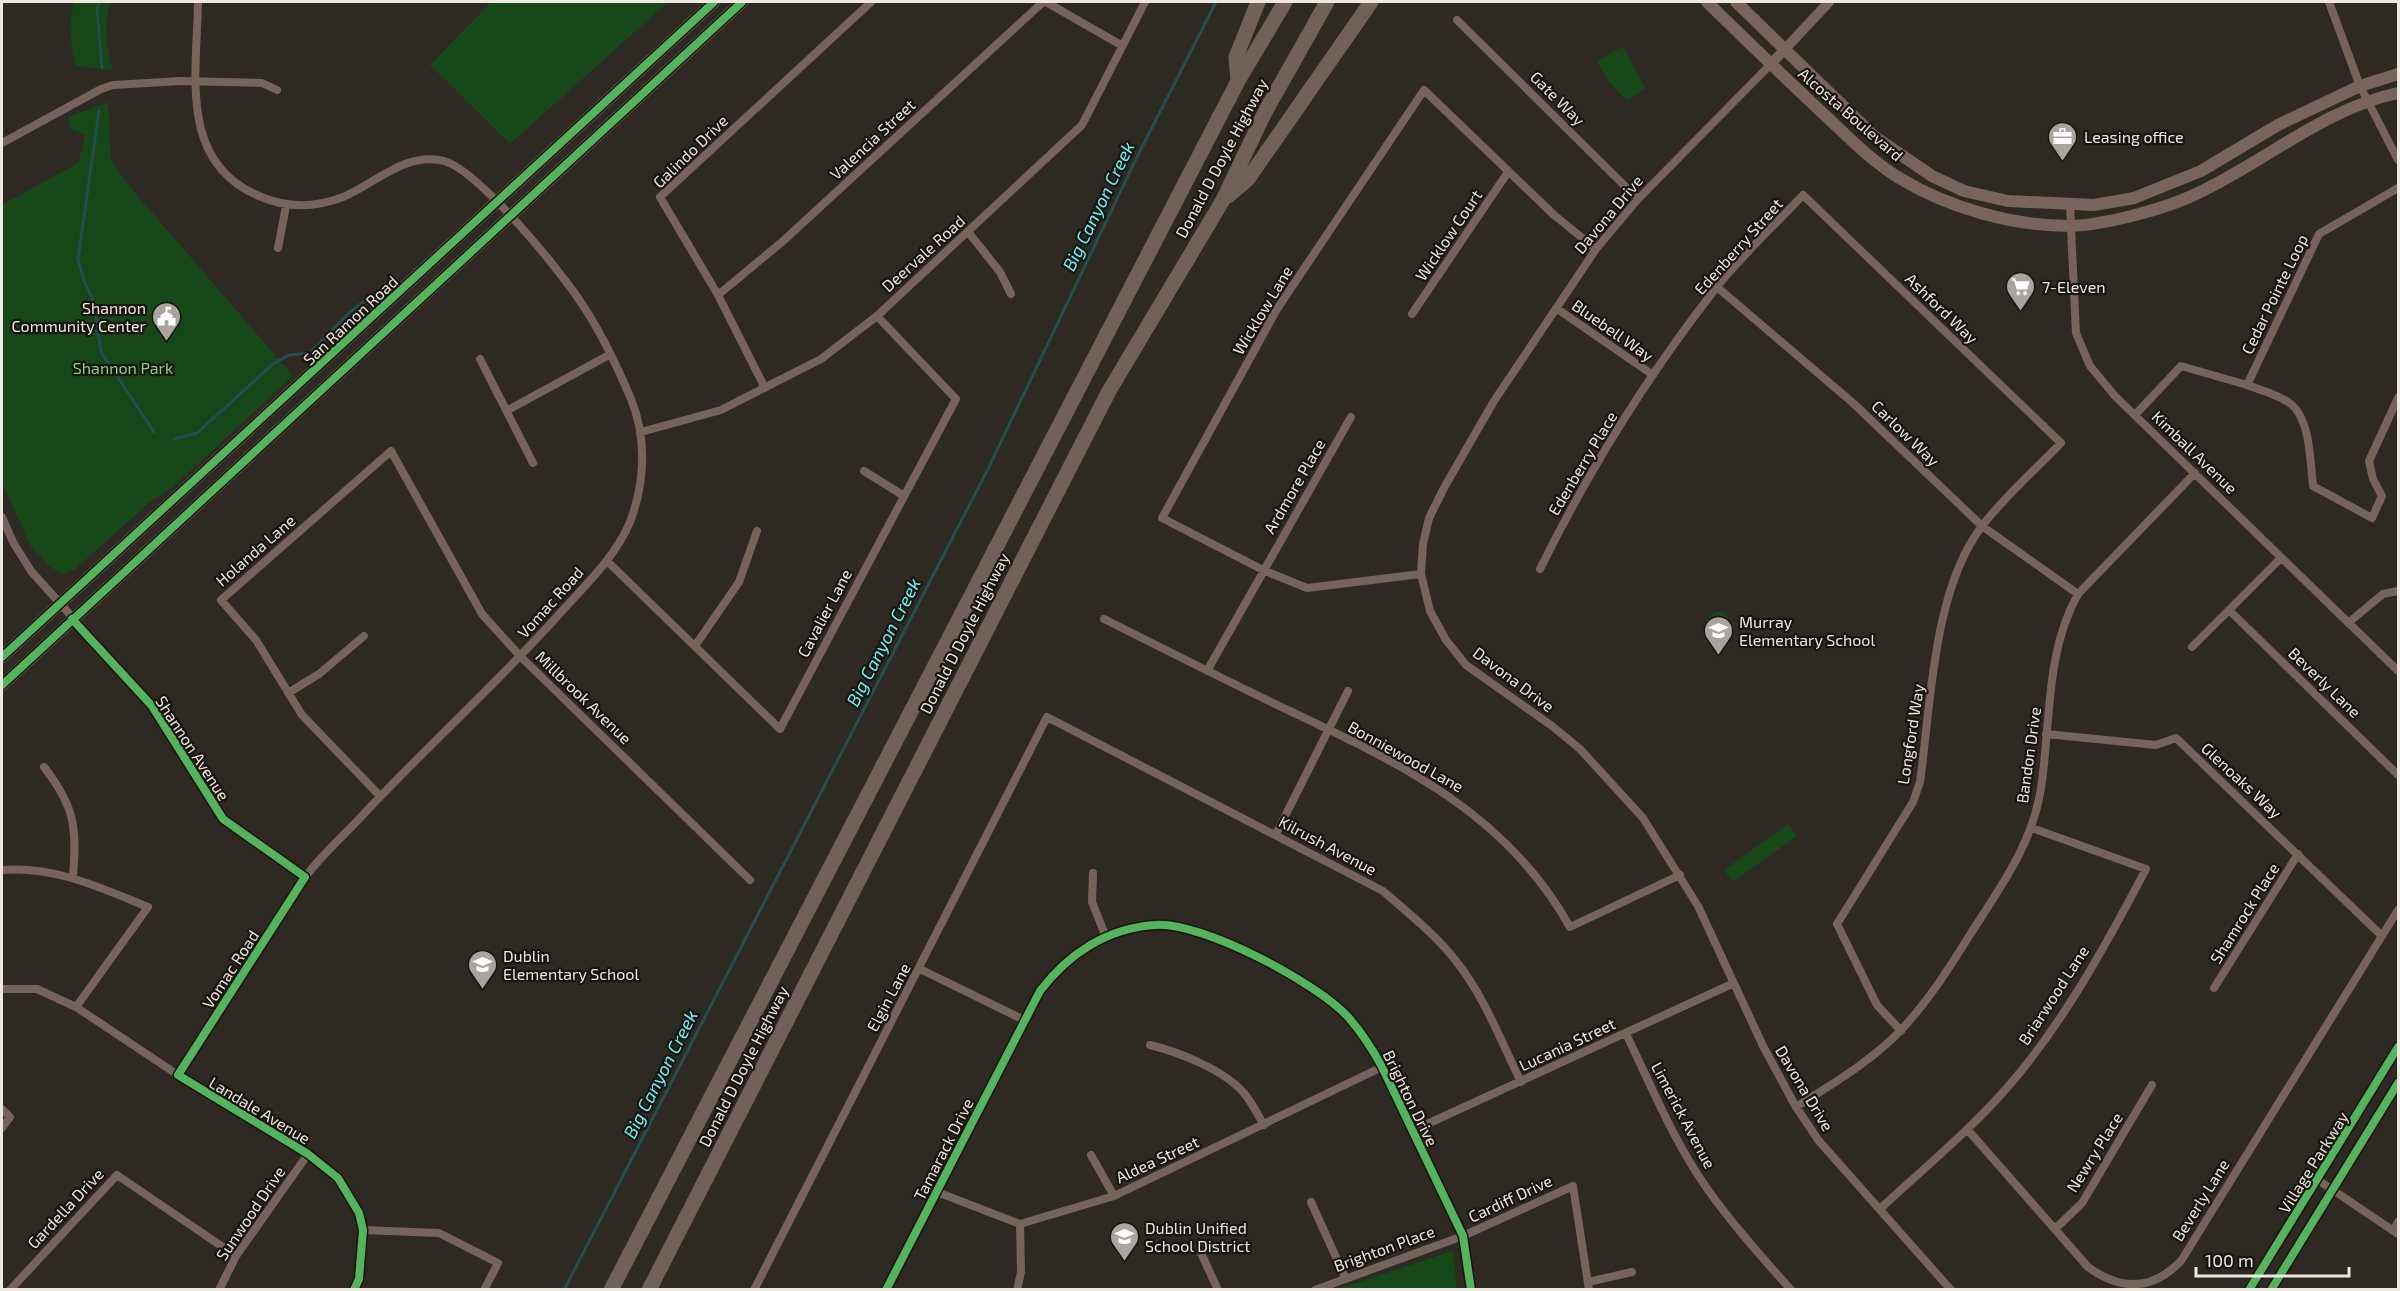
<svg xmlns="http://www.w3.org/2000/svg" width="2400" height="1291" viewBox="0 0 2400 1291" font-family="'Exo 2',sans-serif">
<rect width="100%" height="100%" fill="#2f2924"/>
<path fill="#164718" d="M74 2H111C102 23 107 49 113 70L75 66C70 46 69 22 74 2Z
M491 2H668L510 144 430 65Z
M1623 46 1645 88 1627 101 1608 81 1597 61Z
M108 102 111 160 130 187 293 376 172 488 150 502 75 569 62 574 47 565 30 545 2 483V205L78 163 85 134 71 130 68 117Z
M1715 612H1723L1731 623 1729 645 1724 650 1717 648 1715 634 1707 623 1709 616Z
M1788 824 1797 836 1733 882 1724 870Z
M1453 1251 1457 1289H1339L1350 1285Z"/>
<g fill="none" stroke-linecap="round" stroke-linejoin="round">
<path stroke="#254d4e" stroke-width="3" d="M99 2 97 10 102 68
M99 111 78 259 84 281 94 302 101 352 154 432
M174 439 197 433 273 364 289 355 310 353 349 313 371 296
M564 1290 988 469 1137 157 1216 2"/>
<path stroke="#76635c" stroke-width="8" d="M1046 2 1121 45
M2329 2 2360 86 2398 160
M1457 20 1638 199
M1771 64 1638 199 1596 249 1494 401 1445 486 1429 518 1423 544 1421 574 1430 611 1446 640 1466 665 1552 726 1580 749 1643 818 1698 906 1763 1046 1796 1107 1819 1141 1951 1290
M2 143 101 89 113 85 181 81 262 83 277 90
M2398 188 2319 234 2247 385C2260 390 2280 395 2291 404 2311 421 2310 462 2313 486L2372 518 2382 496 2373 479 2369 461 2398 398
M2070 206 2076 333 2090 366 2115 396 2398 671
M969 233 1000 272 1011 294
M278 248 286 206
M1717 287 1853 403 1982 526 2078 594
M718 295 782 242 1043 2
M1556 308 1653 375
M1412 314 1508 172
M480 359 533 463
M765 388 718 295 660 197 871 2
M508 410 609 355
M2135 415 2181 366 2247 385
M641 432 721 410 821 359 877 316 1082 125 1145 2
M864 471 904 496
M2 517 13 542 31 571 152 706 223 819 305 877
M607 561 780 729 956 399 877 316
M1540 569C1589 470 1648 375 1716 288 1742 255 1774 226 1803 195L2061 443C2035 470 2005 496 1982 526 1933 590 1931 703 1920 782L1913 802 1837 924 1877 1005 1901 1031
M1421 574 1307 588 1263 570 1162 518 1277 309 1424 90 1554 215 1596 249
M2230 611 2398 775
M1104 619C1160 647 1215 675 1271 702 1390 759 1503 807 1570 927L1680 875
M2348 623 2383 594 2398 591
M695 646 739 582 757 531
M2192 647 2281 558
M1207 671 1351 417
M288 693 319 674 364 636
M2046 734 2156 745 2176 738 2382 936
M44 767C75 807 77 827 73 877
M380 796 302 715 256 640 221 600 391 451 482 614 520 656 750 880
M1276 834 1348 691
M2 870C55 866 99 887 148 907L76 1007
M1093 873 1092 902 1106 937
M920 969 1024 1020
M2214 988 2298 854
M2 989H37L76 1007 178 1075 308 1154 338 1178 359 1213 363 1230 359 1279 354 1290
M1626 1034C1651 1085 1673 1140 1706 1187 1732 1224 1761 1256 1791 1290
M1150 1045C1179 1052 1224 1070 1244 1093 1252 1103 1258 1115 1264 1125
M178 1075C206 1031 235 987 263 942 277 920 289 896 306 876 322 855 342 837 360 818 422 751 491 689 553 621 580 590 614 560 630 522 645 483 647 438 631 399 617 366 600 330 580 301 559 269 478 170 444 161 406 151 376 183 343 197 315 208 286 208 259 196 178 162 197 73 198 2
M1796 1107C1832 1084 1872 1061 1902 1029 1930 999 1951 965 1973 930 2002 885 2033 842 2041 788 2051 723 2045 653 2078 594L2195 473
M2 1109 10 1117 2 1128
M1967 1129 2088 1267C2121 1291 2152 1291 2181 1261L2398 910
M1412 1131 1734 983
M1091 1155 1114 1196
M2318 1180 2398 1234
M937 1192 1020 1224 1114 1196 1382 1067
M1311 1202 1345 1277
M1880 1209C1922 1170 1968 1132 2006 1089 2063 1024 2106 945 2146 869L2032 828
M2055 1229 2082 1203 2152 1085
M363 1230 439 1233 498 1263 484 1290
M2393 1231 2398 1222
M1201 1253 1218 1290
M1588 1282 1632 1272
M10 1290 117 1175 236 1256
M219 1290 236 1256 308 1154
M754 1290 1047 717 1383 891C1408 913 1435 934 1456 961 1484 996 1501 1041 1521 1082
M886 1290 1040 991C1068 954 1107 928 1155 925 1201 921 1318 983 1349 1018 1362 1033 1373 1050 1382 1067L1463 1236 1471 1290
M1017 1290 1021 1272 1020 1224
M1315 1290 1463 1236 1573 1186 1589 1290"/>
<path stroke="#76635c" stroke-width="10" d="M1771 64 1829 2
M2249 1290 2398 1047
M2271 1290 2398 1083"/>
<path stroke="#78645d" stroke-width="12" d="M1707 2C1747 41 1787 80 1828 118 1850 139 1874 163 1901 179 1949 208 2013 226 2070 226 2105 225 2165 209 2196 194 2265 162 2323 109 2398 93
M1736 2 1875 137 1932 176 1964 191 2008 201 2094 205 2134 198 2201 171 2278 125 2360 86 2398 74
M2 657 714 2
M2 685 742 2"/>
<path stroke="#70615b" stroke-width="15" d="M1238 81 1236 57 1258 2
M1228 196 1248 179 1371 2
M611 1290 1238 81 1285 2
M649 1290 1109 391 1223 200 1265 112 1327 2"/>
<defs>
<path id="cycleway" d="M72 619 152 706 223 819 305 877 178 1075 308 1154 338 1178 359 1213 363 1230 359 1279 354 1290
M2 657 714 2
M2 685 742 2
M886 1290 1040 991C1068 954 1107 928 1155 925 1201 921 1318 983 1349 1018 1362 1033 1373 1050 1382 1067L1463 1236 1471 1290
M2249 1290 2398 1047
M2271 1290 2398 1083"/>
</defs>
<use href="#cycleway" stroke="#18140e" stroke-width="11"/>
<use href="#cycleway" stroke="#56b35d" stroke-width="8"/>
</g>
<defs>
<symbol id="office-pin" viewBox="-11 -11 22 30"><path d="M0 17L-7.5 6A9.5 9.5 0 1 1 7.5 6Z" fill="#aaa49e" stroke="#18140e"/><path d="M-6-3h4V-5.5h4V-3h4V5H-6ZM-1-4.5V-3h2v-1.5ZM-6 0V1H6V0Z" fill="#fff"/></symbol>
<symbol id="supermarket-pin" viewBox="-11 -11 22 30"><path d="M0 17L-7.5 6A9.5 9.5 0 1 1 7.5 6Z" fill="#aaa49e" stroke="#18140e"/><path d="M-6-5.5h2.5l.6 2H6L4.5 2H-2.5L-4.4-4H-6ZM-1.5 3.2a1.3 1.3 0 1 0 .1 0ZM3 3.2a1.3 1.3 0 1 0 .1 0Z" fill="#fff"/></symbol>
<symbol id="civic-pin" viewBox="-11 -11 22 30"><path d="M0 17L-7.5 6A9.5 9.5 0 1 1 7.5 6Z" fill="#aaa49e" stroke="#18140e"/><path d="M-.6-6.5H3V-4.5H.6V-3L4-1V1h2V6H-6V1h2V-1L-.6-3ZM-1.2 2.5V6h2.4V2.5Z" fill="#fff"/></symbol>
<symbol id="school-pin" viewBox="-11 -11 22 30"><path d="M0 17L-7.5 6A9.5 9.5 0 1 1 7.5 6Z" fill="#aaa49e" stroke="#18140e"/><path d="M0-5L7-2L0 1L-7-2ZM-4 1L0 2.5L4 1V4Q0 6-4 4Z" fill="#fff"/></symbol>
</defs>
<g fill-rule="evenodd">
<use href="#office-pin" x="2046" y="120" width="33" height="45"/>
<use href="#supermarket-pin" x="2004" y="270" width="33" height="45"/>
<use href="#civic-pin" x="150" y="300" width="33" height="45"/>
<use href="#school-pin" x="1702" y="614" width="33" height="45"/>
<use href="#school-pin" x="466" y="948" width="33" height="45"/>
<use href="#school-pin" x="1108" y="1220" width="33" height="45"/>
</g>
<g text-anchor="middle" dominant-baseline="central" stroke-width="4.5" stroke-linejoin="round" paint-order="stroke">
<g font-size="16" fill="#ece7df" stroke="#18140e">
<text transform="translate(1558 98) rotate(45)">Gate Way</text>
<text transform="translate(1851 114) rotate(41)">Alcosta Boulevard</text>
<text transform="translate(872 139) rotate(-43)">Valencia Street</text>
<text transform="translate(690 151) rotate(-44)">Galindo Drive</text>
<text transform="translate(1221 158) rotate(-62)">Donald D Doyle Highway</text>
<text transform="translate(1608 214) rotate(-50)">Davona Drive</text>
<text transform="translate(1448 235) rotate(-56)">Wicklow Court</text>
<text transform="translate(1738 246) rotate(-48)">Edenberry Street</text>
<text transform="translate(923 253) rotate(-42)">Deervale Road</text>
<text transform="translate(2274 294) rotate(-64)">Cedar Pointe Loop</text>
<text transform="translate(1942 308) rotate(44)">Ashford Way</text>
<text transform="translate(1262 310) rotate(-59)">Wicklow Lane</text>
<text transform="translate(350 320) rotate(-43)">San Ramon Road</text>
<text transform="translate(1613 330) rotate(35)">Bluebell Way</text>
<text transform="translate(1906 433) rotate(44)">Carlow Way</text>
<text transform="translate(2195 452) rotate(44)">Kimball Avenue</text>
<text transform="translate(1582 463) rotate(-59)">Edenberry Place</text>
<text transform="translate(1294 486) rotate(-60)">Ardmore Place</text>
<text transform="translate(255 550) rotate(-41)">Holanda Lane</text>
<text transform="translate(550 602) rotate(-48)">Vomac Road</text>
<text transform="translate(824 613) rotate(-62)">Cavalier Lane</text>
<text transform="translate(964 633) rotate(-63)">Donald D Doyle Highway</text>
<text transform="translate(1514 679) rotate(37)">Davona Drive</text>
<text transform="translate(2325 682) rotate(44)">Beverly Lane</text>
<text transform="translate(584 697) rotate(44)">Millbrook Avenue</text>
<text transform="translate(1910 734) rotate(-81)">Longford Way</text>
<text transform="translate(193 748) rotate(57)">Shannon Avenue</text>
<text transform="translate(2028 755) rotate(-82)">Bandon Drive</text>
<text transform="translate(1406 756) rotate(29)">Bonniewood Lane</text>
<text transform="translate(2242 780) rotate(43)">Glenoaks Way</text>
<text transform="translate(1328 845) rotate(28)">Kilrush Avenue</text>
<text transform="translate(2244 913) rotate(-58)">Shamrock Place</text>
<text transform="translate(230 969) rotate(-57)">Vomac Road</text>
<text transform="translate(2053 995) rotate(-57)">Briarwood Lane</text>
<text transform="translate(888 997) rotate(-62)">Elgin Lane</text>
<text transform="translate(1567 1044) rotate(-25)">Lucania Street</text>
<text transform="translate(743 1066) rotate(-63)">Donald D Doyle Highway</text>
<text transform="translate(1805 1088) rotate(59)">Davona Drive</text>
<text transform="translate(1411 1098) rotate(64)">Brighton Drive</text>
<text transform="translate(260 1110) rotate(31)">Landale Avenue</text>
<text transform="translate(1684 1115) rotate(62)">Limerick Avenue</text>
<text transform="translate(943 1149) rotate(-63)">Tamarack Drive</text>
<text transform="translate(2094 1152) rotate(-58)">Newry Place</text>
<text transform="translate(1157 1159) rotate(-25)">Aldea Street</text>
<text transform="translate(2313 1162) rotate(-58)">Village Parkway</text>
<text transform="translate(1510 1198) rotate(-25)">Cardiff Drive</text>
<text transform="translate(2200 1200) rotate(-58)">Beverly Lane</text>
<text transform="translate(65 1208) rotate(-47)">Gardella Drive</text>
<text transform="translate(250 1213) rotate(-56)">Sunwood Drive</text>
<text transform="translate(1384 1248) rotate(-20)">Brighton Place</text>
</g>
<g font-size="16" fill="#ece7df" stroke="#18140e" text-anchor="start">
<text x="2084" y="136">Leasing office</text>
<text x="2042" y="286">7-Eleven</text>
<text x="146" y="307" text-anchor="end">Shannon<tspan x="146" dy="18">Community Center</tspan></text>
<text x="1739" y="621">Murray<tspan x="1739" dy="18">Elementary School</tspan></text>
<text x="503" y="955">Dublin<tspan x="503" dy="18">Elementary School</tspan></text>
<text x="1145" y="1227">Dublin Unified<tspan x="1145" dy="18">School District</tspan></text>
</g>
<g font-size="16" fill="#7fda7f" stroke="#18140e">
<text x="123" y="367">Shannon Park</text>
</g>
<g font-size="18" font-style="italic" fill="#68f6f9" stroke="#18140e">
<text transform="translate(1098 206) rotate(-64)">Big Canyon Creek</text>
<text transform="translate(883 642) rotate(-63)">Big Canyon Creek</text>
<text transform="translate(660 1074) rotate(-63)">Big Canyon Creek</text>
</g>
</g>
<rect width="2400" height="1291" fill="none" stroke="#ece7df" stroke-width="6"/>
<path d="M2196 1267v9h153v-9" fill="none" stroke="#ece7df" stroke-width="3"/>
<text x="2205" y="1267" font-size="18" fill="#ece7df" stroke="#18140e" stroke-width="4.5" paint-order="stroke">100 m</text>
</svg>
